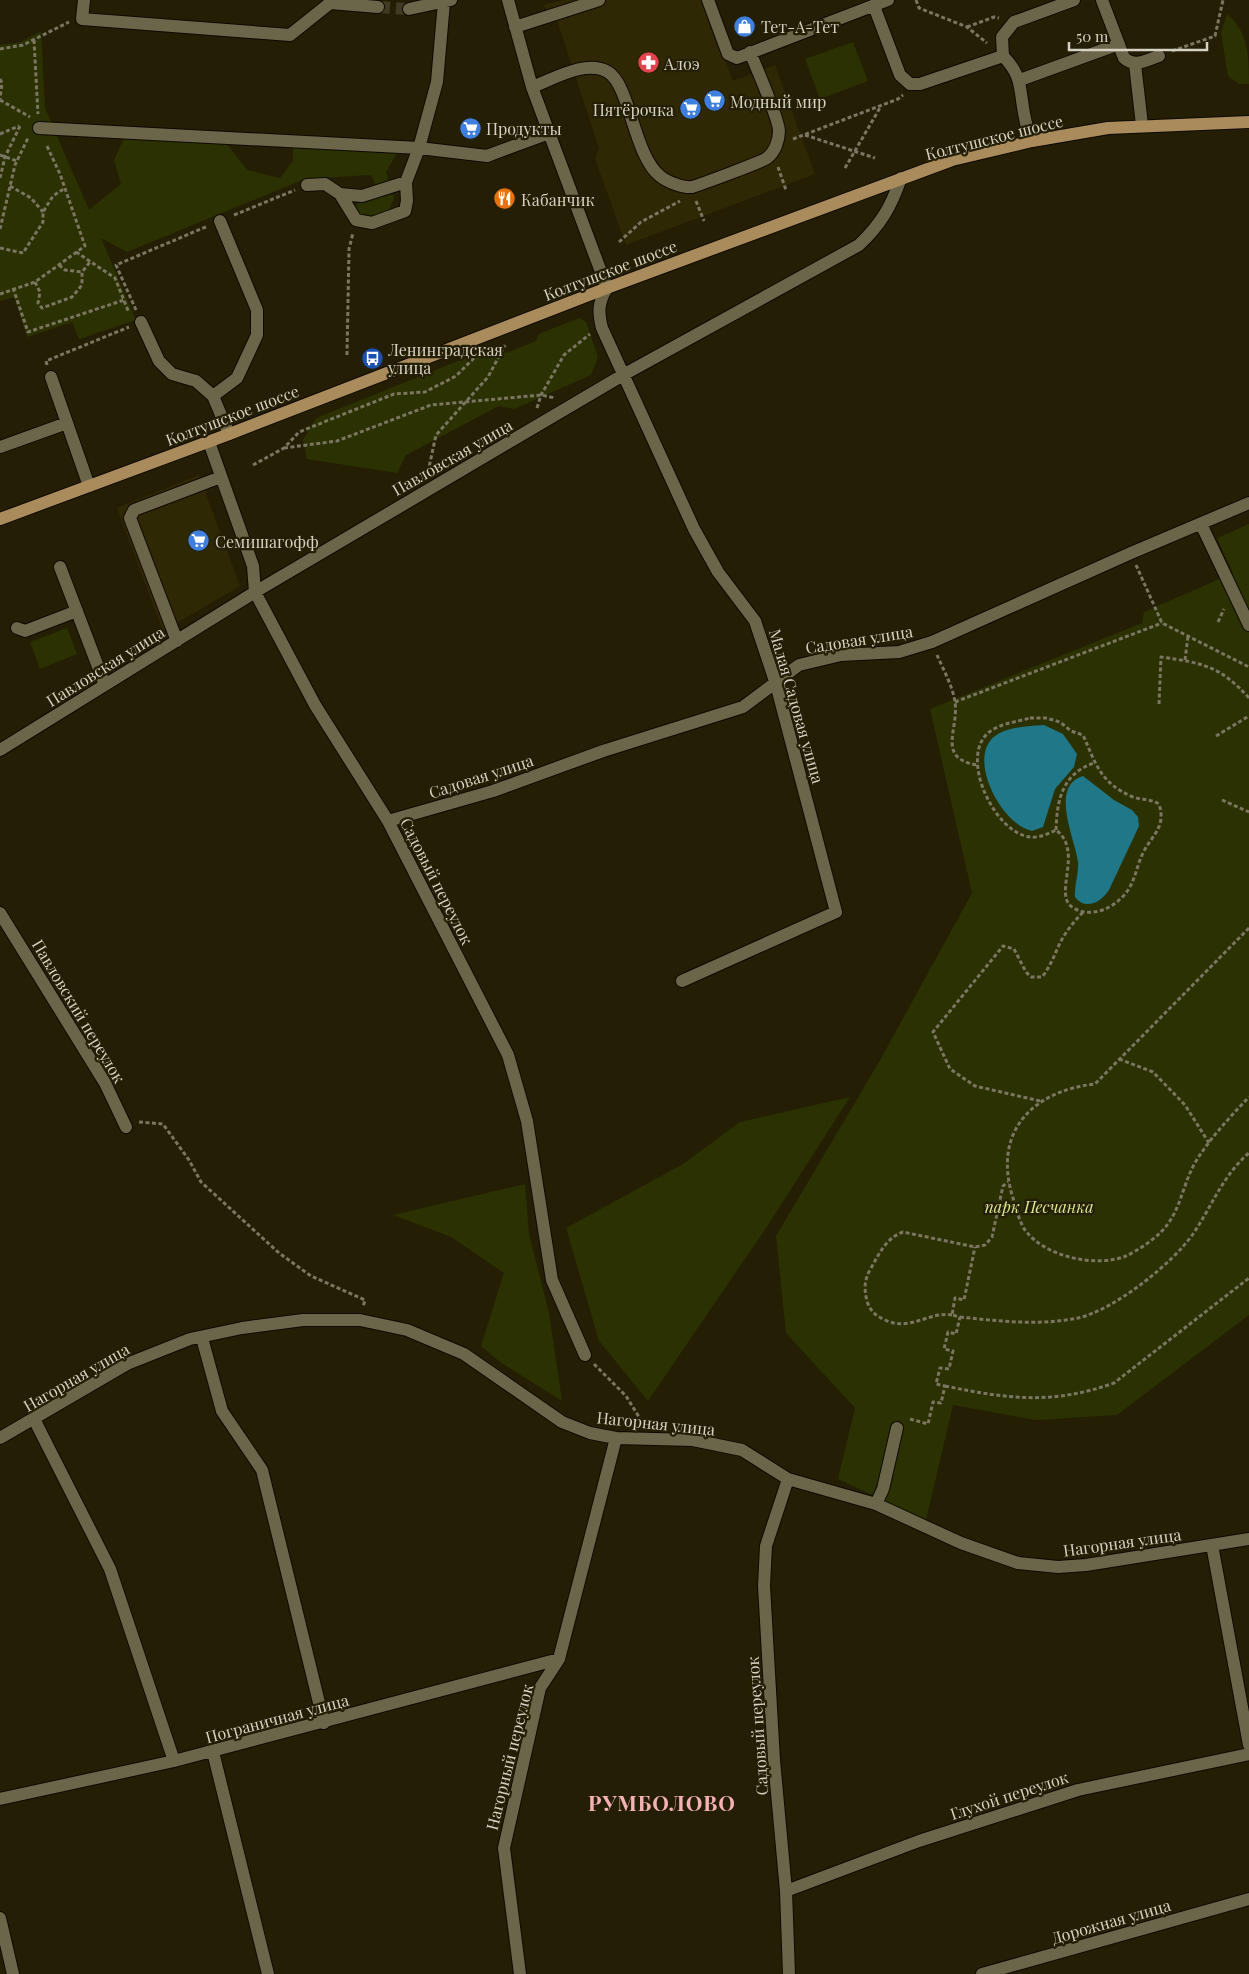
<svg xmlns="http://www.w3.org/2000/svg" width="1249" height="1974" viewBox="0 0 1249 1974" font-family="'Playfair Display',serif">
<rect width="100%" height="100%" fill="#241f04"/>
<path fill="#2f2804" d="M565 0H702L733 81 775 65 815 174 626 245 595 159 599 148 557 20 543 5Z
M199 475 240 586 163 631 117 508Z"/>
<path fill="#2c3101" d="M1227 14C1249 32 1249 58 1249 84H1239L1228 76 1221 33Z
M41 31 45 108 89 210 121 184 114 160 124 138 227 144 247 170 280 178 293 161V147L397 153 386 172 394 198 389 211 372 218 360 216 355 207 362 199 371 196 375 184 371 175 305 179 127 252 101 238 136 320 79 339 72 322 27 337 14 297 0 301V45L21 42Z
M853 42 868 81 820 99 805 59Z
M579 318 586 322 598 357 591 375 514 409 499 406 406 455 397 473 307 459 303 440 316 418 493 347 506 353 536 341 539 334Z
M1249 524V1315L1117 1415 1036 1420 953 1405 926 1520 838 1479 855 1408 786 1333 776 1236 879 1062 972 893 930 709 1142 623 1144 612 1233 573 1217 538Z
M67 628 77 654 40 669 30 642Z
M850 1097 766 1228 648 1401 599 1341 566 1228 683 1164 740 1122Z
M525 1184 529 1234 549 1313 562 1401 500 1362 481 1346 504 1273 451 1237 393 1215Z"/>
<path fill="#1f7787" d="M1044 725 1063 734 1077 754 1074 767 1055 789 1043 827 1032 831C1003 825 971 766 990 741 1000 727 1029 726 1044 725Z
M1083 776 1114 800 1132 810 1138 817 1139 826 1109 890C1101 902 1086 911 1075 897 1074 885 1079 874 1078 862 1075 838 1049 786 1083 776Z"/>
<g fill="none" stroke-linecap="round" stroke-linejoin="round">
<path stroke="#3f3a21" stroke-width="12" stroke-dasharray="12 6" stroke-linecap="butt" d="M378 7 409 9"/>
<defs>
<path id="minor" d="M84 0 82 19 290 35 330 3 378 7
M508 0 532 87 607 288C598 303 598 312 602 328L694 529 718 572 755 621 776 684 836 912 682 981
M708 0 728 54 737 58 888 0
M1102 0 1124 58C1135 68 1146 60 1159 56
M874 6 900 75 910 84H920L1003 56
M409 9 451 0
M515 27 599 0
M1135 64 1142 125
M1020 80 1119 44
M532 87C554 79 586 59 608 72 630 85 634 156 660 176 667 182 683 188 692 187 699 185 762 162 767 158 775 152 779 140 779 131 779 119 756 67 750 52
M39 128 419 148 487 156 549 133
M1032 141C1030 134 1026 126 1025 118 1019 92 1024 77 1003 56L1002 37 1014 22 1074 0
M307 185 325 184 340 194 362 196 406 182
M340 194 356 220 372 223 405 211 407 201 406 182 419 148 437 82 444 2
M141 322 159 361 172 374 196 381 213 396 229 434
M51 377 89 486
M213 396 237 378 257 335V310L220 221
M209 442 253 566 255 592 315 705 388 821 508 1055 527 1121 552 1280 585 1355
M0 447 67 423
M1201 524 1249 625
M60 567 105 685
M17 628 25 631 77 611
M177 641 130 518 134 510 221 477
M0 750 255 592 623 375 859 245C881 224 891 207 901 178
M388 821 493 791 603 751 743 707 799 665 841 655 899 652 932 642 1131 553 1249 503
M0 913 105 1083 126 1127
M202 1338 222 1411 262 1470 324 1723
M34 1419 110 1569 174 1761
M0 1438 127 1364 190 1339 242 1328 303 1320H360L407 1330 464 1354 562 1422 590 1433 616 1438 693 1440 742 1450 788 1479 876 1504 961 1543 1018 1563 1058 1567 1086 1565 1249 1539
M788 1479 766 1546 764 1586 774 1760 786 1891 789 1974
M876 1504 883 1489 897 1428
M1212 1545 1249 1745
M213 1752 268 1974
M0 1799 174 1761 559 1659
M786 1891 919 1841 1078 1790 1249 1754
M0 1918 13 1974
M520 1974 504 1848 540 1688 559 1659 616 1438
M982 1974 1249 1899"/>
<path id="major" d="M0 519 229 434 607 288 952 160 1032 141 1108 128 1249 122"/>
</defs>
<use href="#minor" stroke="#0e0900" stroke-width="14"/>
<use href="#major" stroke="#0e0900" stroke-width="14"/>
<path stroke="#7a7661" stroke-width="3" stroke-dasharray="4 2.5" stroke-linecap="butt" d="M916 0 919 8 967 27 987 43
M967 27 994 17 999 18
M34 40 38 114
M0 49 23 45 69 22
M1172 51 1215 36 1223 0
M0 79 2 83 0 99
M0 100 30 117
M0 134 19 126
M805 135 875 158
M793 139 898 99 903 95
M0 155 17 161
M778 167 786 190
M845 168 881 106
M0 178 5 157 20 126
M10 186 31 198 43 212
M696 201 704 221
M234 215 295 190
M0 229 15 165 28 138
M619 242 641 222 680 201
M0 248 23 253 43 222V212L53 196 65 188
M76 252 115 278 129 313
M59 265 65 270 82 272
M35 282 40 292 38 303 42 308 72 297 82 285V272L90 262
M13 288 28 332 124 300
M0 294 35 282 85 246 60 174 46 144
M136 310 116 265 208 226
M347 355 349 249 353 233
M47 365 46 361 129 327
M537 408 541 395 564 355 590 334
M284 448 337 441 431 405 541 395 555 398
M253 465 284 448 299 432 394 394 425 392 456 376 473 359 493 350
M428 472 436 435 488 377 505 345
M1136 565 1162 623 1249 667
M1218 622 1224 609
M937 655C943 669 953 687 955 702 959 730 936 758 977 765
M1185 660 1188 636
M955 702 1162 623
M1159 704 1161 657C1203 663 1220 666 1249 698
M1030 718H1046L1060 722 1071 731 1083 735C1096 764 1100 783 1133 797 1142 800 1151 799 1159 804 1166 826 1154 833 1144 851 1137 864 1136 878 1128 890 1117 907 1091 920 1072 907 1053 894 1084 851 1056 830 1048 834 1039 838 1030 837 995 833 960 760 987 734 997 724 1016 722 1030 718Z
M1216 736 1249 716
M1222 800 1249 812
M1056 830C1057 800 1062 774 1094 763
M1249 928 1095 1084C1032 1091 992 1132 1013 1198 1016 1208 1019 1221 1025 1230 1045 1257 1096 1268 1126 1256 1137 1251 1153 1240 1161 1232 1181 1212 1182 1185 1196 1161 1211 1137 1230 1117 1249 1097
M1119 1059 1153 1072 1185 1105 1209 1143
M1040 1101 975 1086 950 1069 933 1032 1003 946 1014 949 1026 972 1031 977H1042C1050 967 1054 956 1059 945 1065 932 1074 922 1083 912
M139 1122 163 1124 189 1160 201 1182 279 1253 311 1276 365 1300 363 1307
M952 1315C929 1311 910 1332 885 1320 876 1316 870 1311 867 1301 864 1289 864 1280 871 1268 879 1254 886 1238 903 1232L975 1247 985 1245 992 1237 1003 1186 1008 1182
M960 1317C998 1321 1039 1326 1078 1318 1114 1310 1172 1264 1193 1234 1212 1206 1223 1175 1249 1153
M594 1364 626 1396 644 1425
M945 1386C1008 1399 1052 1405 1114 1383L1249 1278
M910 1419 928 1424 933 1402 941 1403 945 1386 936 1384 940 1368 949 1369 953 1351 944 1349 948 1332 956 1334 960 1317 952 1315 955 1298 964 1300 975 1247"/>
<use href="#minor" stroke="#6b6649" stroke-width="12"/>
<use href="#major" stroke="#a98b5c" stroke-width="12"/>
</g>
<defs>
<symbol id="shop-disc" viewBox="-11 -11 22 22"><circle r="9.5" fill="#3f7fe0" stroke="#241f04"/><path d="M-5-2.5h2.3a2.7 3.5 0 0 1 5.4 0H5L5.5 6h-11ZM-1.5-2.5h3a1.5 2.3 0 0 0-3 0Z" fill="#fff"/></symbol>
<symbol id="pharmacy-disc" viewBox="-11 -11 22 22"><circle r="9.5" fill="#e0444e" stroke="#241f04"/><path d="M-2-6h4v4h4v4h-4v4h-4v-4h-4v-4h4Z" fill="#fff"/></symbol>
<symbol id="supermarket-disc" viewBox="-11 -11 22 22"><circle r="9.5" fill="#3f7fe0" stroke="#241f04"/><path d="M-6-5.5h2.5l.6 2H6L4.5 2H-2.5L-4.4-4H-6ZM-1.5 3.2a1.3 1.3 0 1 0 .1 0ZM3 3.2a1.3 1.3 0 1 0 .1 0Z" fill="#fff"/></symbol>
<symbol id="restaurant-disc" viewBox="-11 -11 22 22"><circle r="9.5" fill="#e8710a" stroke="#241f04"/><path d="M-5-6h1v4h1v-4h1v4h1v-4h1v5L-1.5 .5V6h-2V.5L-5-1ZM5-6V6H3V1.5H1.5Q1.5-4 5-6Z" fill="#fff"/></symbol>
<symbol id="bus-disc" viewBox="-11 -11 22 22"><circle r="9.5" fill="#1a4fb4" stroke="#241f04"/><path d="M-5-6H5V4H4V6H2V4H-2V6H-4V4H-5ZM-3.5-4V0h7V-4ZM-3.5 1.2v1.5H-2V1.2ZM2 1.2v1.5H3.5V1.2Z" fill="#fff"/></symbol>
</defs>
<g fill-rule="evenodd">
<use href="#shop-disc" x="732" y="14" width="25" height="25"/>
<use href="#pharmacy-disc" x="636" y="50" width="25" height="25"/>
<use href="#supermarket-disc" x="702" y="88" width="25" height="25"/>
<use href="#supermarket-disc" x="678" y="96" width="25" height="25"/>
<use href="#supermarket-disc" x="458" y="116" width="25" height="25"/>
<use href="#restaurant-disc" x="492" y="186" width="25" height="25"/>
<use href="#bus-disc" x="360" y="346" width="25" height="25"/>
<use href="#supermarket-disc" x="186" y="528" width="25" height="25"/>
</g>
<g text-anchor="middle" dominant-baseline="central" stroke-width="4.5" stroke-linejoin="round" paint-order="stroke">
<g font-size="16" fill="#d5d2c3" stroke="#241f04" text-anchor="start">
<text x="761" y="26">Тет-А-Тет</text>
<text x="664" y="63">Алоэ</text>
<text x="730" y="101">Модный мир</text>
<text x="674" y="109" text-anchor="end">Пятёрочка</text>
<text x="486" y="128">Продукты</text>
<text x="521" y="199">Кабанчик</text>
<text x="388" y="349">Ленинградская<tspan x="388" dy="18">улица</tspan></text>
<text x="215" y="541">Семишагофф</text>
</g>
<g font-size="16" fill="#d5d2c3" stroke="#241f04">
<text transform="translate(994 137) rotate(-14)">Колтушское шоссе</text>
<text transform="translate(610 270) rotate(-21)">Колтушское шоссе</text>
<text transform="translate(232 415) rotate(-21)">Колтушское шоссе</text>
<text transform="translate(452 457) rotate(-30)">Павловская улица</text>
<text transform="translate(859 639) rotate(-9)">Садовая улица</text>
<text transform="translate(105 666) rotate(-32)">Павловская улица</text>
<text transform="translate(797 706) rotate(74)">Малая Садовая улица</text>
<text transform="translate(481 776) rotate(-18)">Садовая улица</text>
<text transform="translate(437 881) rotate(63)">Садовый переулок</text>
<text transform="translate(79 1011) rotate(59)">Павловский переулок</text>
<text transform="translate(76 1377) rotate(-30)">Нагорная улица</text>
<text transform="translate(656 1423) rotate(6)">Нагорная улица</text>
<text transform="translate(1122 1542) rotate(-8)">Нагорная улица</text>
<text transform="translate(277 1718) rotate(-15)">Пограничная улица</text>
<text transform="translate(757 1726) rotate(-94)">Садовый переулок</text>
<text transform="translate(509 1757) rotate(-76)">Нагорный переулок</text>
<text transform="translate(1009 1795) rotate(-18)">Глухой переулок</text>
<text transform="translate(1111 1921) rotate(-16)">Дорожная улица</text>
</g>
<g font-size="16" font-style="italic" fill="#dbe890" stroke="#241f04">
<text x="1039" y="1206">парк Песчанка</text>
</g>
<g font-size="21" font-weight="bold" letter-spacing="1" fill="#f5b1b4" stroke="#241f04">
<text x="662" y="1802">РУМБОЛОВО</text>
</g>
</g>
<path d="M1069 42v8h138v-8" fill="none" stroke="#d5d2c3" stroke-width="2.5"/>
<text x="1076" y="42" font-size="15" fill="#d5d2c3" stroke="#241f04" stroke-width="4" paint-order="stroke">50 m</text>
</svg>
